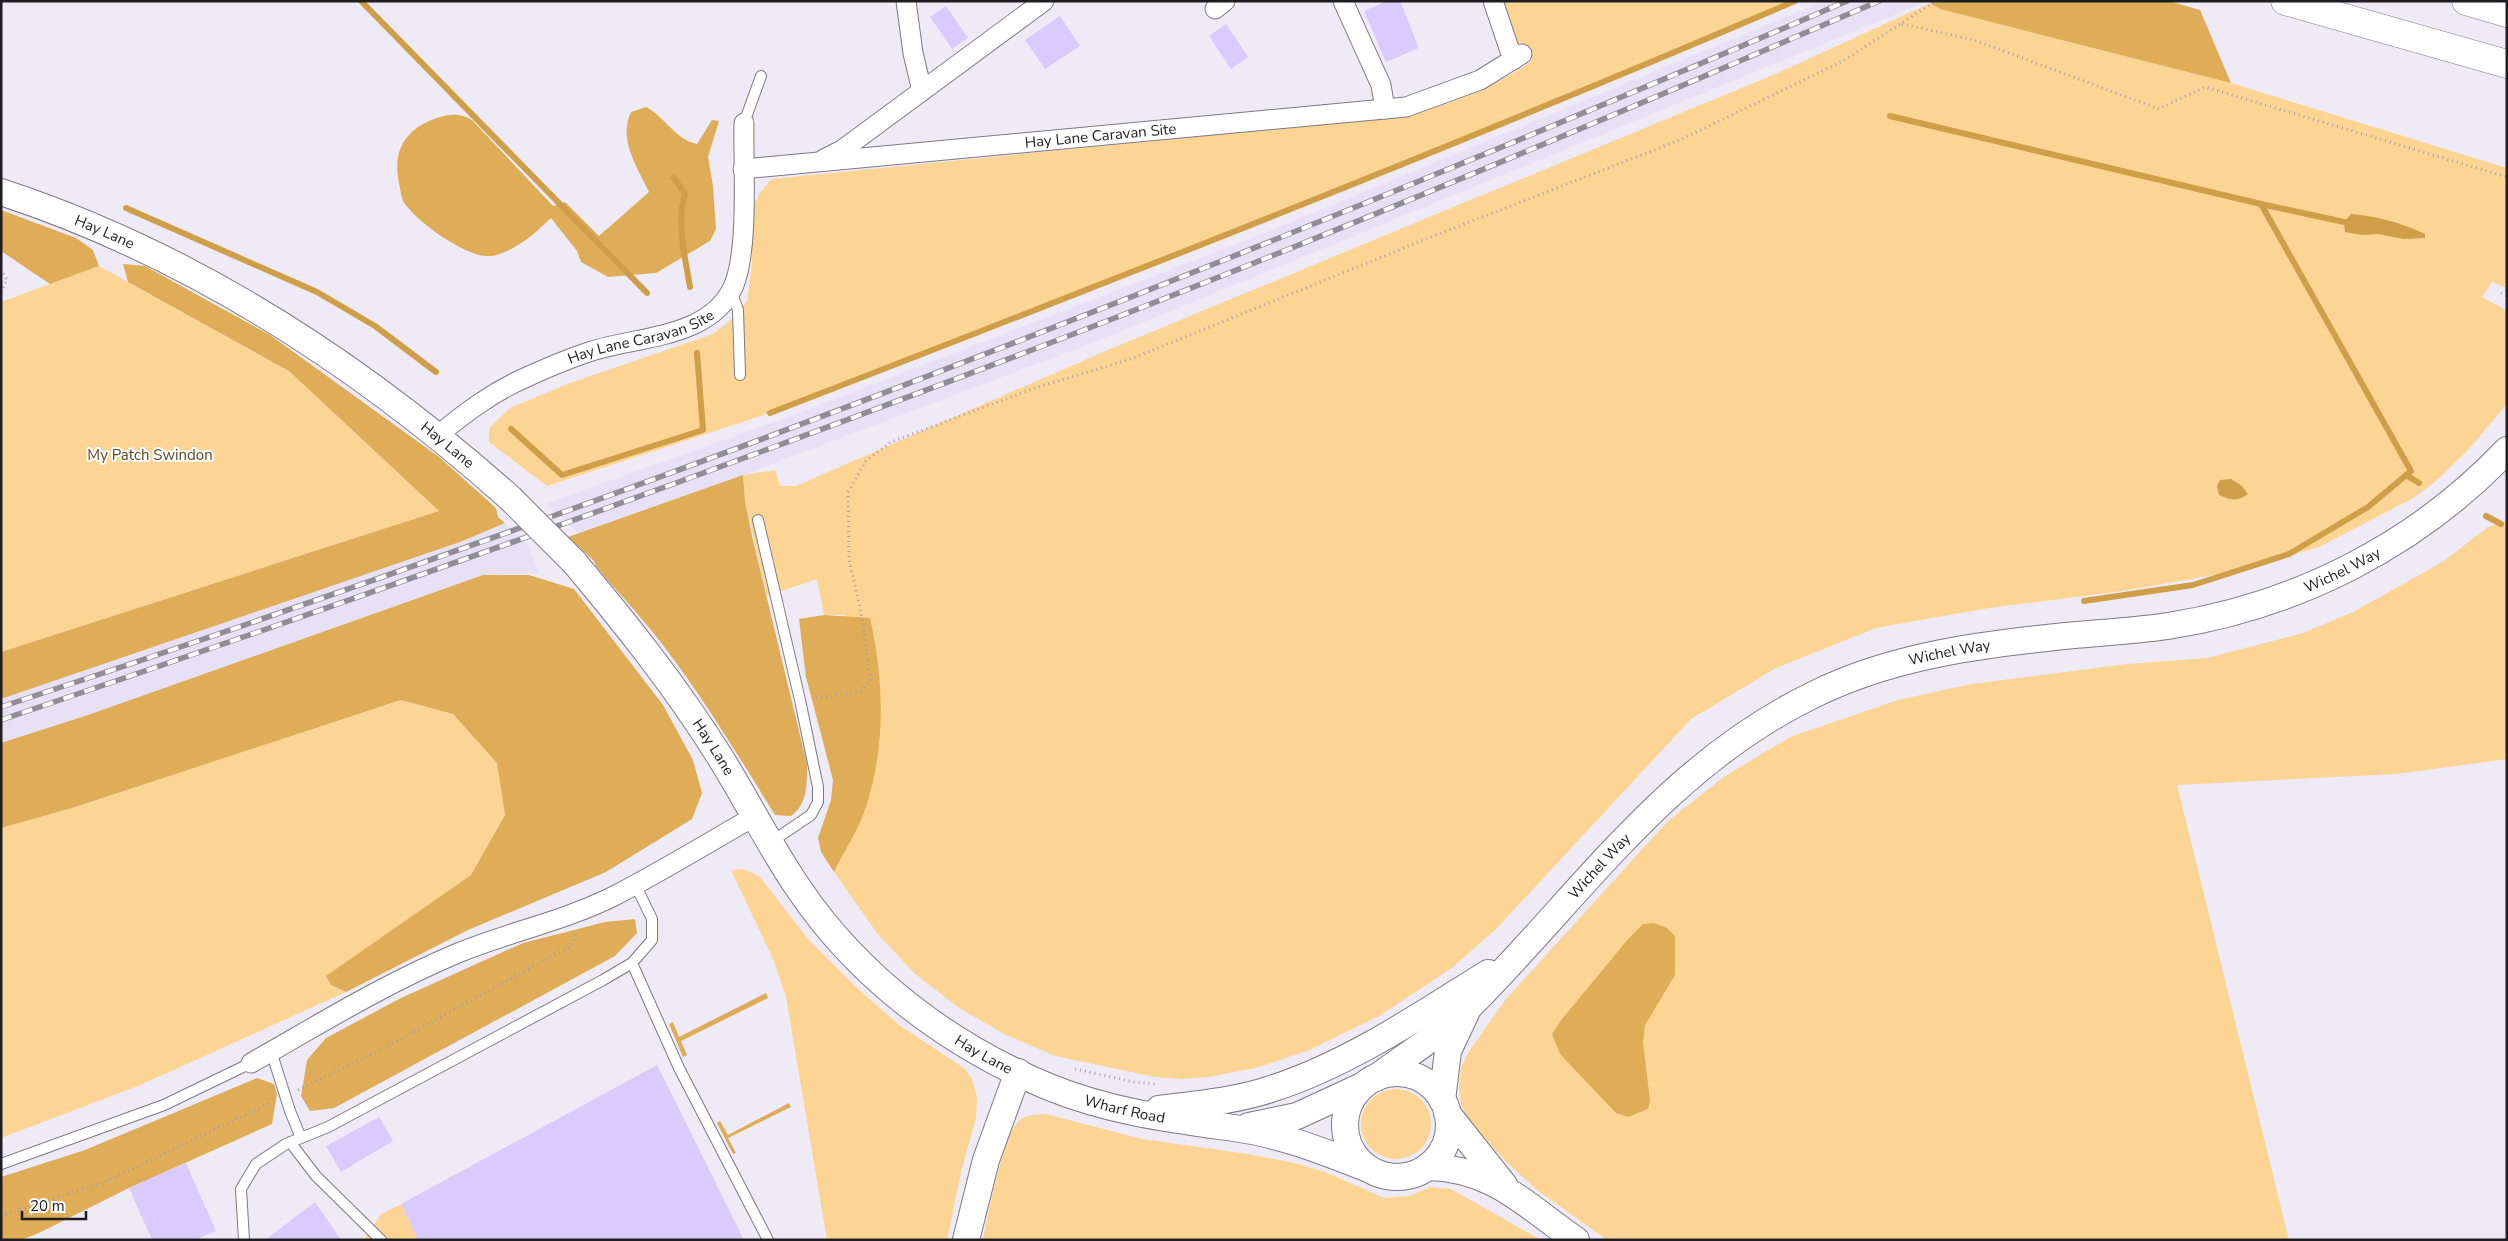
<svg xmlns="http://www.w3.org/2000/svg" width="2508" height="1241" viewBox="0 0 2508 1241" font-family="'Nunito Sans',sans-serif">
<rect width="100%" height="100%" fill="#eeebf7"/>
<path fill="#e6e1f5" d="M1824 1H1928L1100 340 743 475 578 533 545 504 786 418 1260 235Z
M505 523 529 547 539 573 483 575 88 715 1 743V699L460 542Z"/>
<path fill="#fcd494" d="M1498 1H1795L1561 101 1176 256 770 413 547 486 489 442V428L510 408 570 383 713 334 733 318 747 301 752 264 751 210 760 193 771 179 1394 117C1444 107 1490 90 1532 61L1523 43H1514Z
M1930 3 1940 9 2231 83 2507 168V288L2492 282 2482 297 2507 311V404L2468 450 2435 482 2413 498 2319 547 2243 570 2116 592 1989 608 1876 628 1776 668 1691 719 1497 928 1453 967 1379 1016 1307 1051 1255 1068 1209 1077 1182 1079 1155 1077 1055 1056 1004 1034 959 1008 914 973 877 933 834 872 866 808 846 615H824L817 579 767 596 745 501 743 475 775 470 780 486H796L1103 352 1780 72Z
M99 266 289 371 439 511 1 652V302Z
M2507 521V759L2397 774 2177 785 2289 1240H1607L1537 1190 1506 1162 1483 1136 1467 1117 1461 1104 1459 1086 1461 1068 1470 1050 1506 999 1668 821 1725 776 1790 737 1898 700 1971 684 2127 664 2207 658 2303 633 2353 612 2444 561 2488 527Z
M401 700 453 714 497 763 505 815 471 875 371 945 331 985 346 992 138 1086 1 1138V828L72 808Z
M744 869 760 877 808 939 856 987 899 1025 964 1068 972 1079 977 1097 976 1118 961 1172 947 1240H827L786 997 774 961 731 870Z
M1361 1124a35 35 0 1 1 70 0a35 35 0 1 1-70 0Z
M1046 1114 1142 1139 1248 1154 1294 1163 1325 1172 1384 1198 1409 1196 1430 1187 1451 1189 1541 1240H983C988 1216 1002 1138 1018 1122 1025 1114 1036 1115 1046 1114Z
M401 1204 418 1240H364L381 1214Z"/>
<path fill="#dfac58" d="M1934 1H2169L2200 10 2231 83 1940 9 1930 3Z
M646 107C665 117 676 140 697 144L712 120 719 121 708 157 713 186 716 229 710 241 656 273 608 277 581 262 577 251 551 218C534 234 515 252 491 256 468 259 415 221 403 201 401 196 400 188 399 183 393 155 402 133 429 121 444 115 457 111 472 120L553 206 565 202 599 236 649 192C637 167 618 139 631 112Z
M1 210 76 238 93 250 99 266 50 284 1 251Z
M123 264 145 266 270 335 439 457 496 508 498 517 505 523 460 542 1 699V652L439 511 289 371 128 282Z
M743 475 745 501 752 536 807 764C807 783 808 804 791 816L775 815C736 752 697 687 651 630 633 608 614 588 596 566L594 561 568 537Z
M483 575H529L574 589 663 705 693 760 702 793 692 819 606 872 468 930 346 992 331 985 326 976 471 875 505 815 497 763 453 714 401 700 72 808 1 828V743L88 715Z
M824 615 870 618C884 680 886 745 866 807 859 829 844 851 834 872L821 852 818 838 831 800 833 780 806 677 799 619Z
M635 919 637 933 615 956 334 1108 310 1111 301 1096 307 1060 326 1038 401 998 523 943 605 922Z
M1654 923 1667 928 1675 936V975L1645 1025 1643 1042 1650 1101 1648 1109 1628 1117 1616 1113 1560 1054 1552 1034 1562 1019 1629 938 1643 924Z
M766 993 768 998 681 1041 687 1055 683 1057 669 1024 673 1022 679 1037Z
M257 1078 274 1084 277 1094 272 1124 129 1188 39 1233 21 1240H1V1177L85 1150Z
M789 1103 791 1107 728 1138 736 1153 733 1154 717 1123 720 1121 728 1135Z"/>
<path fill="#cf9e49" d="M2351 214C2377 216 2401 223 2425 234V238L2403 239 2378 234 2362 235 2345 232 2344 222Z
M2231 479 2242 486 2248 494C2237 502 2231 500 2219 495L2217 486 2220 480Z"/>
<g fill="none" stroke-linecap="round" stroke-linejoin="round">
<path stroke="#cf9e49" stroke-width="6" d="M361 1 647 293
M1890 116 2261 204 2344 222
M674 178 685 194C676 224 685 256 690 287
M126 208 317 292 375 326 436 372
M770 413C1114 280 1456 146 1795 1
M511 429 562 475 703 430 697 353
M2406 475 2419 483
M2486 516 2501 524
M2084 601 2193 585 2289 554 2368 507 2411 471 2261 204"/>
</g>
<path fill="#d9cbfe" d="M1387 1H1400L1419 48 1386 62 1364 11Z
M946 6 968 38 952 49 930 17Z
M1060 16 1080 46 1045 69 1025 40Z
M1226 24 1248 57 1231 69 1209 36Z
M657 1065 744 1240H418L401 1204Z
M379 1117 393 1141 341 1172 326 1146Z
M186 1163 216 1231 195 1240H152L129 1188Z
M315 1202 341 1240H265Z"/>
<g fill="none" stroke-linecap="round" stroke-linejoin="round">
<defs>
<path id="lane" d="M744 123 761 76
M731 291 738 310 740 375
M758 520 800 700 818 787V802L811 815 771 842
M632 963 679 1068 768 1240
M271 1051 290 1111 301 1138
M290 1142 316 1176 381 1240
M1 1164 164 1105 251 1063
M244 1240 241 1189 256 1164 286 1144 328 1127 603 980 632 963 652 940V919L635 884"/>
<g id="street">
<path d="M906 1 913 53 922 91"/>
<path d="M1343 1 1381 85 1385 109"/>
<path d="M1493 1 1513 60"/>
<path d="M1215 9 1225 1"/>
<path d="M824 159 842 150 1044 1"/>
<path id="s1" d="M743 169 1406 107 1480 80 1522 54"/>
<path id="s2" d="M437 436C466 412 494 391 529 376 549 367 570 358 592 351 639 336 712 338 734 285 749 247 743 166 744 123"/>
<path d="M251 1063C318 1025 386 983 458 953 509 932 564 921 614 896 662 871 708 843 755 816"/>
</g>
<g id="secondary">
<path id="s3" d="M1 192C190 254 362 366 510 498"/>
<path id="s4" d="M574 562C626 624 677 688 720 757 747 800 770 847 799 889 859 978 950 1046 1049 1087 1111 1112 1169 1119 1234 1128 1281 1134 1327 1153 1371 1170"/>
<circle cx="1397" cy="1125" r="52"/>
<path id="s5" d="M1376 1078C1408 1054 1444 1032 1472 1004 1583 892 1667 766 1813 695 1885 659 1968 646 2047 638 2087 633 2128 632 2168 626 2297 606 2417 545 2507 450"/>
<path d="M1442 1100 1448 1051 1466 1013"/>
<path d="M1159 1109C1197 1104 1235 1101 1271 1089 1347 1065 1421 1015 1488 973"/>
<path d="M1447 1113 1504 1185"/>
<path d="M1249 1126 1297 1116 1362 1086"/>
<path d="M1427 1167C1493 1168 1525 1205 1576 1240"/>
<path d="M966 1240 986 1160 1018 1072"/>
</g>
<path id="highway" d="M2285 1 2507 64
M2466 1 2507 13"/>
</defs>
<use href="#lane" stroke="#7c7984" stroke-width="12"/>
<use href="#street" stroke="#7c7984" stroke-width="21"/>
<use href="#secondary" stroke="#7c7984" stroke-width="28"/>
<use href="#highway" stroke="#7c7984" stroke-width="29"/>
<path stroke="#a2a0a9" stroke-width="3" stroke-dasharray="1 4" stroke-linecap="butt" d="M1902 24 1974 40 2159 109 2205 87 2507 177
M1 269 7 280 1 292
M2501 293 2507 296
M816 698 860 692 870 680 861 612 849 559 848 492 866 461 891 442 1035 388 1131 359 1431 237 1680 140 1843 61 1936 1
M1075 1069 1134 1082 1157 1084
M298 1090 380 1050 569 947 574 941 576 932
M1 1216 105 1182 272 1102"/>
<use href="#lane" stroke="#fff" stroke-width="10"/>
<use href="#street" stroke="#fff" stroke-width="19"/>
<use href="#secondary" stroke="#fff" stroke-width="26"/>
<use href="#highway" stroke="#fff" stroke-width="28"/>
<defs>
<path id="rail" d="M1 707C627 501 1242 262 1847 1
M1 720C362 598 720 470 1076 333 1346 229 1613 116 1879 1"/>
</defs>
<use href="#rail" stroke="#8f8d95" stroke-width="5.5"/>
<use href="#rail" stroke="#fff" stroke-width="4" stroke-dasharray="11" stroke-linecap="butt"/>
<defs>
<path id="secondary-bridge" d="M510 498 574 562"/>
</defs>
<use href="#secondary-bridge" stroke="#7c7984" stroke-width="28" stroke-linecap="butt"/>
<use href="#secondary-bridge" stroke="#fff" stroke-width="26"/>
</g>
<g text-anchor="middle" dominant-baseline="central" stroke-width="4" stroke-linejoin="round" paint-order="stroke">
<g font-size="15" fill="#1e1d21" stroke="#fff">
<text stroke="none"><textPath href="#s1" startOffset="359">Hay Lane Caravan Site</textPath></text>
<text stroke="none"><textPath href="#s3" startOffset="111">Hay Lane</textPath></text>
<text stroke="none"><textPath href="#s2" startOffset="229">Hay Lane Caravan Site</textPath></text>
<text stroke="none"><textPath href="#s3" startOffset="516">Hay Lane</textPath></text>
<text stroke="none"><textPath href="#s5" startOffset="1132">Wichel Way</textPath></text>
<text stroke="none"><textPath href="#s5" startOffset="728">Wichel Way</textPath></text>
<text stroke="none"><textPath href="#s4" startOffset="232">Hay Lane</textPath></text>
<text stroke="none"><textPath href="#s5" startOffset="309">Wichel Way</textPath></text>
<text stroke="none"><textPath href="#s4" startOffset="648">Hay Lane</textPath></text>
<text stroke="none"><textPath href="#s4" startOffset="800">Wharf Road</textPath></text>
</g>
<g font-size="15" fill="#5d4724" stroke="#fff">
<text x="150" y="455">My Patch Swindon</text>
</g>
</g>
<rect width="2508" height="1241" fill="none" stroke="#1e1d21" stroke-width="5"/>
<path d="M22 1211v8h64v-8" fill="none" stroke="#1e1d21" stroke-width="2.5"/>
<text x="30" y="1211" font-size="15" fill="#1e1d21" stroke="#ffffff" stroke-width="4" paint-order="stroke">20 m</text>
</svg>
